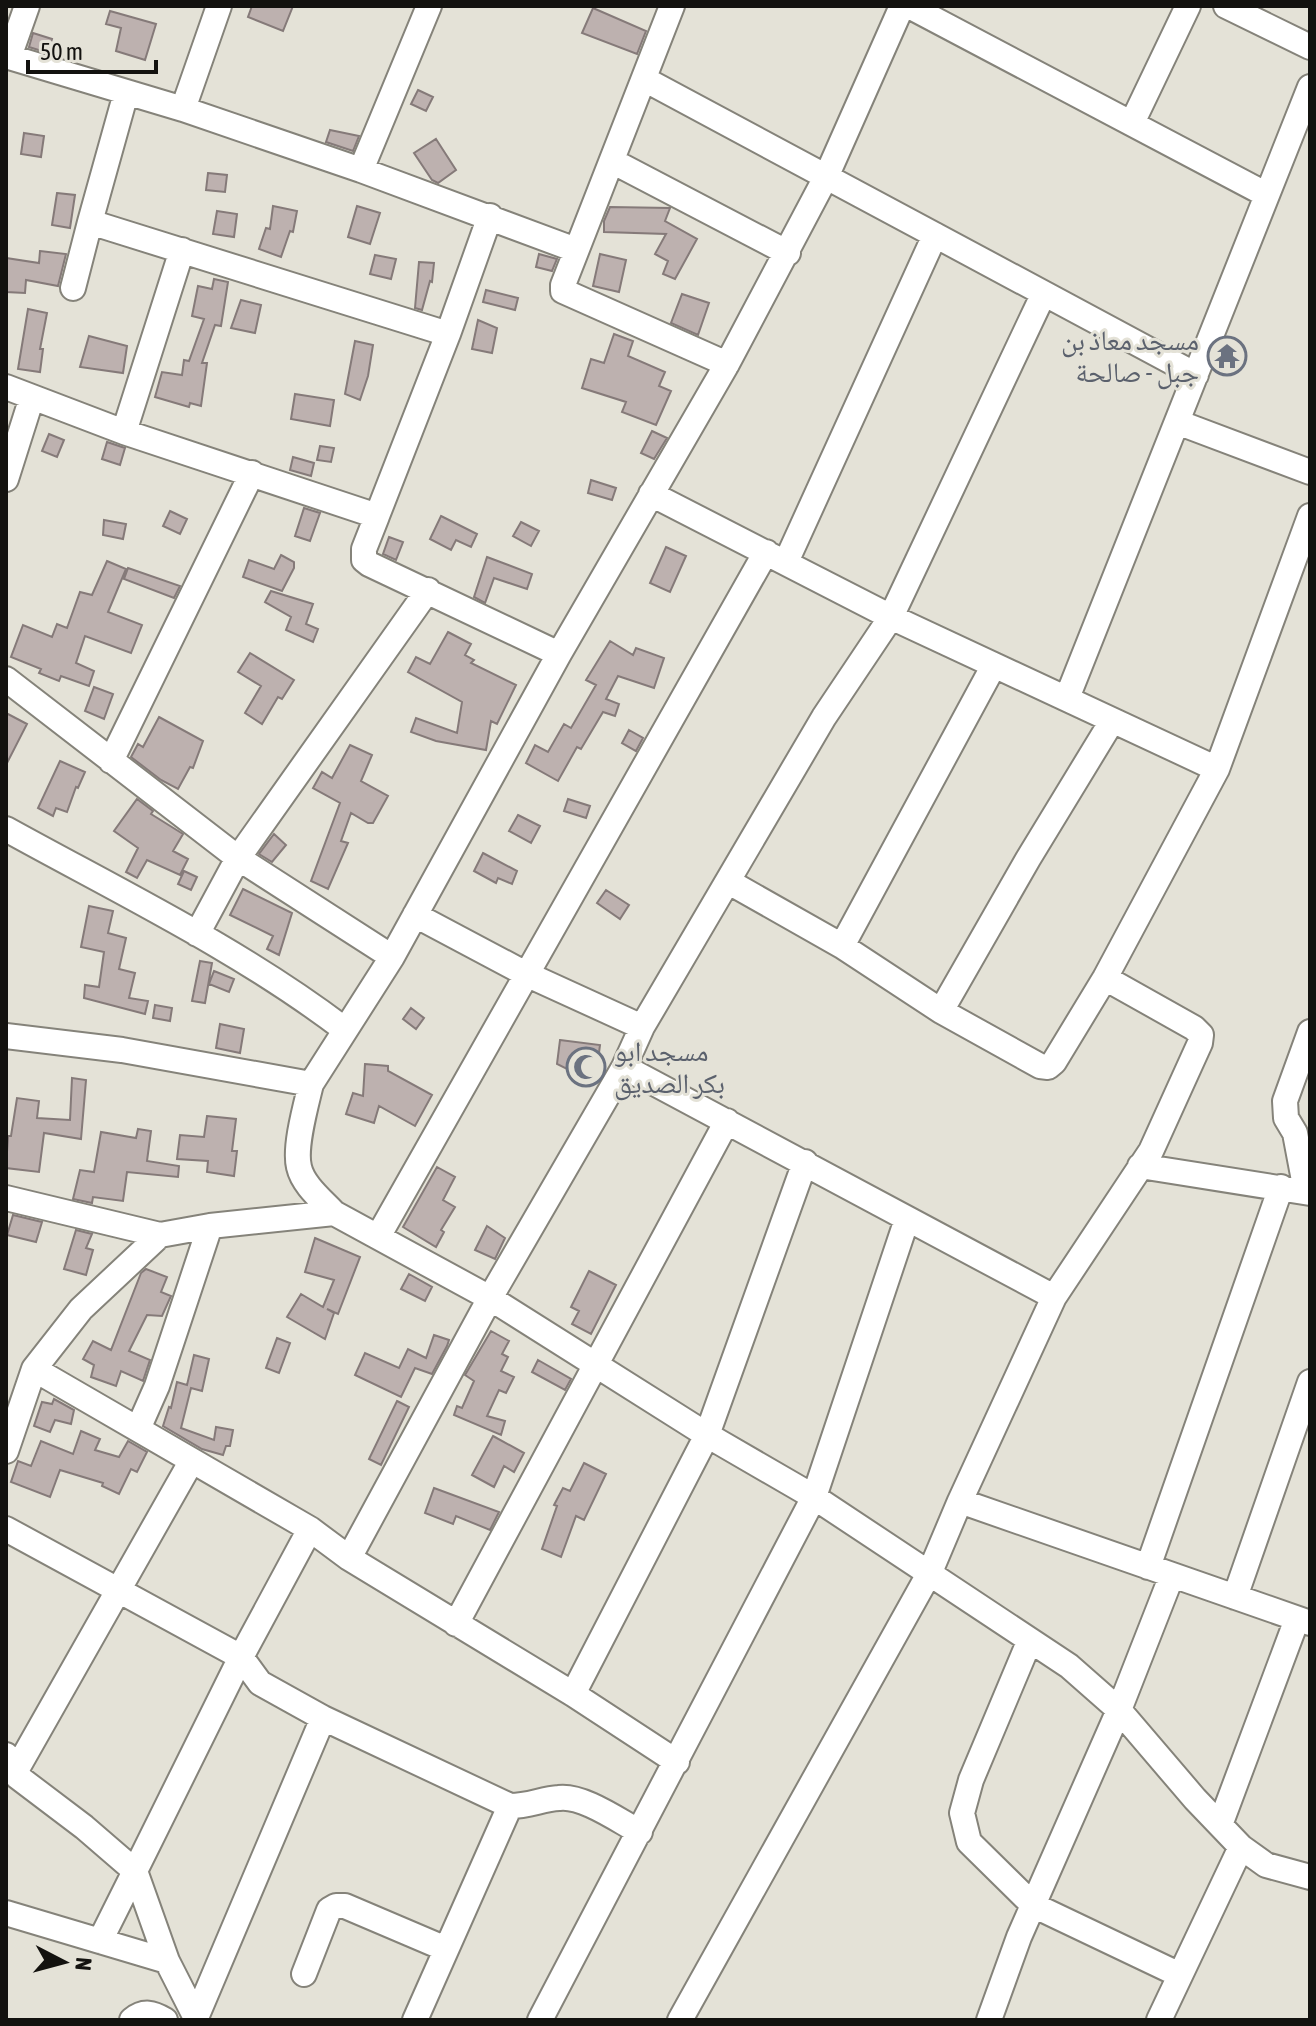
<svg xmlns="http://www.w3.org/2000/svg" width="1316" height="2026" viewBox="0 0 1316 2026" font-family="'Asap Condensed','Noto Naskh Arabic',sans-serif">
<rect width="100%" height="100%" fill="#e4e2d7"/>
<path fill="#bdb1af" stroke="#857a79" stroke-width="2" d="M252 6H293L283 31 248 17Z
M593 8 646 31 637 54 582 33Z
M110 11 156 24 145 60 116 51 121 28 106 24Z
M33 33 52 39 48 53 29 47Z
M418 90 433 97 426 111 411 104Z
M330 130 359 136 353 151 326 142Z
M24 133 44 136 41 157 21 154Z
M436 139 456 170 438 183 432 180 414 153Z
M208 173 227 175 225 192 206 190Z
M57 193 75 195 70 228 52 225Z
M273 206 297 211 293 232 290 231 281 257 259 249 266 228 270 229Z
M357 206 380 213 370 244 348 237Z
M610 207 670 208 665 221 697 239 675 279 663 274 668 261 655 254 666 234 604 232V221Z
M217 211 237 214 234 237 213 234Z
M40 251 66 254 58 286 26 280 25 293 6 292V258L39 263Z
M539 254 557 259 552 271 536 267Z
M600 254 626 260 619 292 593 286Z
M375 255 396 259 391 279 370 274Z
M419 262 434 263 432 282 430 281 422 310 415 308Z
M214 279 228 282 221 326 215 325 202 363H207L201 406 190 403 189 407 155 397 162 372 182 375 184 360 189 361 204 319 192 316 198 286 212 289Z
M486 290 518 298 515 310 483 302Z
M682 294 709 303 698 335 671 323Z
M241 300 261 305 255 333 231 328Z
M28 309 47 313 40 349H43L40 372 18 369Z
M478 320 497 328 492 353 472 349Z
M614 334 633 341 628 356 665 372 659 386 671 391 656 425 622 412 626 402 582 388 591 359 604 363Z
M89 336 127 346 123 373 80 367Z
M355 341 373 345 368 376 360 400 345 394Z
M295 394 334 400 330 426 291 419Z
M652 431 667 438 654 459 641 453Z
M49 434 64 440 57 457 42 451Z
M107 442 125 448 120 465 102 459Z
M320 446 334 448 331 462 317 460Z
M293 457 314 463 311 476 290 470Z
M591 480 616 488 612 500 588 493Z
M304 508 320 513 310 541 295 536Z
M170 511 187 519 180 534 163 526Z
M441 516 477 534 471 547 456 540 451 550 430 539Z
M104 520 126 524 123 539 103 535Z
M521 522 539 531 531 546 513 536Z
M389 537 403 542 396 560 383 554Z
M666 547 686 556 670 592 650 583Z
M281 555 294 562V568L282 591 243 577 249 560 274 569Z
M487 557 532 574 527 589 494 578 485 603 474 597Z
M107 561 126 569 108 612 142 625 131 653 85 636 76 663 94 671 89 686 61 676 59 681 39 673 41 669 11 657 23 625 52 637 57 624 67 628 80 592 92 595Z
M128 568 180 586 174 598 124 579Z
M271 591 313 604 306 624 318 629 313 642 286 630 291 617 265 602Z
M448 632 471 644 465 655 474 660 471 663 516 685 497 724 491 721 486 750 436 741 411 732 416 718 457 733 462 702 408 672 416 657 430 664Z
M610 641 633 655 636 648 664 658 654 688 618 676 606 699 619 704 615 716 603 712 581 749 577 747 558 781 526 763 535 745 548 752 564 724 571 728 596 685 586 680Z
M250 653 294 680 282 699 278 697 262 724 245 713 261 686 238 672Z
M94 687 113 694 104 719 85 711Z
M6 713 27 724 6 765Z
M159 717 203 741 193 768 190 767 178 789 161 780 131 757 138 744 143 747Z
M629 730 643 738 636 751 622 743Z
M350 745 372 755 361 781 388 796 373 823H368L351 813 341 841 348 843 328 889 311 881 340 803 313 788 322 772 332 778Z
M60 761 85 772 78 788 76 787 67 812 56 808 53 816 38 808Z
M137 799 153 811 151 814 183 834 173 851 188 859 180 875 147 860 137 878 126 872 138 848 114 831Z
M568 799 590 806 586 818 564 811Z
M518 815 540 826 531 843 509 831Z
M274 834 286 845 272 862 259 854Z
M483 853 517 871 512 884 498 878 496 883 474 871Z
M184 871 197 877 191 890 178 884Z
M243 889 292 913 279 955 267 949 273 936 230 915Z
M606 890 629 905 620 919 597 903Z
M89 906 113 911 108 933 126 938 119 969 135 973 129 998 148 1001 145 1014 84 998 85 985 99 987 104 952 81 947Z
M200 961 212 963 205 1003 192 1001Z
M214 971 234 979 229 992 209 984Z
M155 1005 172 1008 170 1021 153 1018Z
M411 1008 424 1018 416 1029 403 1019Z
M220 1024 244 1029 240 1053 216 1048Z
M560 1040 600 1045 595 1083 557 1064Z
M365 1064 388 1066V1071L432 1095 415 1126 379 1106 374 1123 346 1114 353 1093 363 1096Z
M72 1078 86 1080 81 1139 44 1133 39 1172 6 1168 8 1136H11L17 1098 39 1101 37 1118 70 1120Z
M207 1116 236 1119 232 1151H237L234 1176 207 1172 208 1161 177 1159 180 1135 204 1137Z
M138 1129 151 1131 147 1161 179 1166 178 1177 127 1172 123 1201 93 1197 92 1203 73 1199 80 1170 94 1172 101 1132 136 1138Z
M437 1167 455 1177 443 1200 455 1207 441 1230 444 1232 436 1247 403 1227Z
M13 1215 42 1222 36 1242 7 1235Z
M487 1226 505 1238 495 1259 475 1250Z
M76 1230 92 1234 86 1248 93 1250 86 1275 64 1269Z
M315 1238 360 1257 338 1314 327 1309 334 1313 325 1339 287 1317 301 1294 323 1307 334 1280 305 1272Z
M146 1269 167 1277 161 1292 171 1296 162 1316 147 1315 129 1351 150 1360 143 1381 121 1371 116 1386 91 1377 94 1365 83 1359 93 1341 111 1350 141 1273Z
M589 1271 616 1285 591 1334 572 1324 579 1311 571 1307Z
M409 1274 432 1287 425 1301 401 1289Z
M491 1331 509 1341 502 1354 508 1357 501 1371 514 1377 506 1393 499 1390 487 1416 505 1421 501 1435 454 1415 457 1406 462 1408 474 1381 465 1375Z
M434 1335 449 1340 447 1346 432 1374 415 1368 401 1397 355 1375 365 1353 399 1368 408 1349 426 1358Z
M277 1338 290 1343 279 1373 266 1368Z
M194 1355 209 1359 202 1391 191 1388 181 1428 214 1440 216 1427 233 1430 230 1446H226L223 1455 202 1449 163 1426 169 1407 171 1408 177 1382 187 1385Z
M538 1360 571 1379 565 1390 532 1372Z
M54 1399 74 1410 71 1424 55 1420 50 1432 34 1426 42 1402 52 1404Z
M397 1401 409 1407 381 1465 369 1459Z
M81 1431 100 1439 95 1450 119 1457 128 1441 147 1452 137 1472 131 1469 119 1494 102 1486 103 1483 60 1470 50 1497 11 1482 18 1461 31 1466 41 1441 73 1454Z
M493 1436 524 1453 514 1472 504 1466 494 1487 472 1475Z
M584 1463 606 1474 584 1520 576 1516 561 1557 542 1549 557 1506 554 1505 563 1488 570 1491Z
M434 1488 499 1512 490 1530 456 1516 453 1524 425 1513Z"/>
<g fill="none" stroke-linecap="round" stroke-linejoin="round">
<defs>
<path id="minor" d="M672 6 563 285V291L727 364
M909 6 1267 195
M1226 6 1310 47
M6 56 183 109 361 170 576 250
M9 57 27 6
M644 79 1196 375
M126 93 90 222 448 334
M183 109 219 6
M1132 123 1188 6
M612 161 788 253
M361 170 429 6
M73 288 90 222
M6 387 124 432 377 516 448 334 490 216
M1177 422 1310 472
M124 432 182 250
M6 479 32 397
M651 494 891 617 1217 769
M377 516 364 549V560L369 564 559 654
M786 562 935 235
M6 679 238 858 392 957
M1067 698 1310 87
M111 761 252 473
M6 829C120 892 240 950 344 1029
M729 882 842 946 941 1011 1040 1066 1048 1067 1054 1062 1105 978 1217 769 1310 516
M415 915 526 974 642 1027
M197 934 238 858 428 590
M842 946 994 665
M941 1011 1028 859 1112 721
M6 1036 122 1050 311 1084 392 957 559 654 727 364 827 175 902 6
M624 1067 1054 1297
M311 1084C306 1105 294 1147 299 1167 303 1185 322 1200 334 1213L490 1298 707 1435 814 1497 1069 1666 1119 1710 1195 1799 1241 1847 1266 1865 1310 1877
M1140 1166 1310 1193
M1306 1191 1295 1133 1286 1118 1285 1101 1310 1032
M6 1198 160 1235
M379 1235 766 552
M34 1369 310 1529 349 1558 573 1694 677 1762
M138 1429 157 1386 210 1226
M6 1451 34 1369 81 1309 160 1235 210 1226 334 1213
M960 1501 1310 1623
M6 1529 241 1657 260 1683 323 1718 510 1806C529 1806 542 1799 559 1798 583 1795 619 1821 640 1832
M349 1558 490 1298 624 1067 642 1027 824 717 891 617 1043 295
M1148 1567 1281 1187
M1235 1597 1310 1382
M456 1624 727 1121
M1029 1642 971 1780 962 1813 969 1842 1033 1905 1180 1975
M573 1694 707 1435 805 1162
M6 1755 14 1774 191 1462
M14 1774 84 1827 135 1871 100 1941
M1220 1825 1297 1619
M6 1913 167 1961
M304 1974 329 1910 336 1906H345L446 1949
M196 2018 167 1961 135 1871 241 1657 310 1529
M132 2020C144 2010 153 2013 165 2020
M195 2020 323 1718
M415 2020 510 1806
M540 2020 814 1497 907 1219
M680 2020 930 1572 960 1501 1054 1297 1151 1151 1200 1043 1201 1035 1194 1028 1105 978
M989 2020 1019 1937 1119 1710 1172 1575
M1159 2020 1241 1847"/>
</defs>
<use href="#minor" stroke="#85837a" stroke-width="28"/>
<use href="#minor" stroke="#fff" stroke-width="24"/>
</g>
<defs>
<symbol id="temple-ring" viewBox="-11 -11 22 22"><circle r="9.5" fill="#e4e2d7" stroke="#6b7280" stroke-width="1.5"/><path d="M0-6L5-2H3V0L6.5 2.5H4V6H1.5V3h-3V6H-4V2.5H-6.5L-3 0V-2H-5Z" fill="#6b7280"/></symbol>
<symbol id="mosque-ring" viewBox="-11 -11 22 22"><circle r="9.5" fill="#e4e2d7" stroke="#6b7280" stroke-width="1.5"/><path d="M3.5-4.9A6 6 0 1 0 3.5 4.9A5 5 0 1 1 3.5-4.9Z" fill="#6b7280"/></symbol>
</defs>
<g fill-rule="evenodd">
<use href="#temple-ring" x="1205" y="334" width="44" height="44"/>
<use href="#mosque-ring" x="564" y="1045" width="44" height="44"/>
</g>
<g text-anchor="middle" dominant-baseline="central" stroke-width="6" stroke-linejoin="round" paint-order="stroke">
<g font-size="28" fill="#5b616d" stroke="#e4e2d7" text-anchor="end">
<text x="1199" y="340">مسجد معاذ بن<tspan x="1199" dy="32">جبل - صالحة</tspan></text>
<text x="614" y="1051" text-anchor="start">مسجد ابو<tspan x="614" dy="32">بكر الصديق</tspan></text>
</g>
</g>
<rect width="1316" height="2026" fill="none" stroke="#13120f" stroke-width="16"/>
<g transform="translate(64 1962) rotate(96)" stroke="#e4e2d7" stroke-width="6" paint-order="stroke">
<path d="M0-6L14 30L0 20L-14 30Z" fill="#13120f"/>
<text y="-12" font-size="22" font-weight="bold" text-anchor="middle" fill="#13120f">N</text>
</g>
<path d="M28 60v12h128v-12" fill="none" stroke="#13120f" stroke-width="4"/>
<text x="40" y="60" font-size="24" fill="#13120f" stroke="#e4e2d7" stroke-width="6" paint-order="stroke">50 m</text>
</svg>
